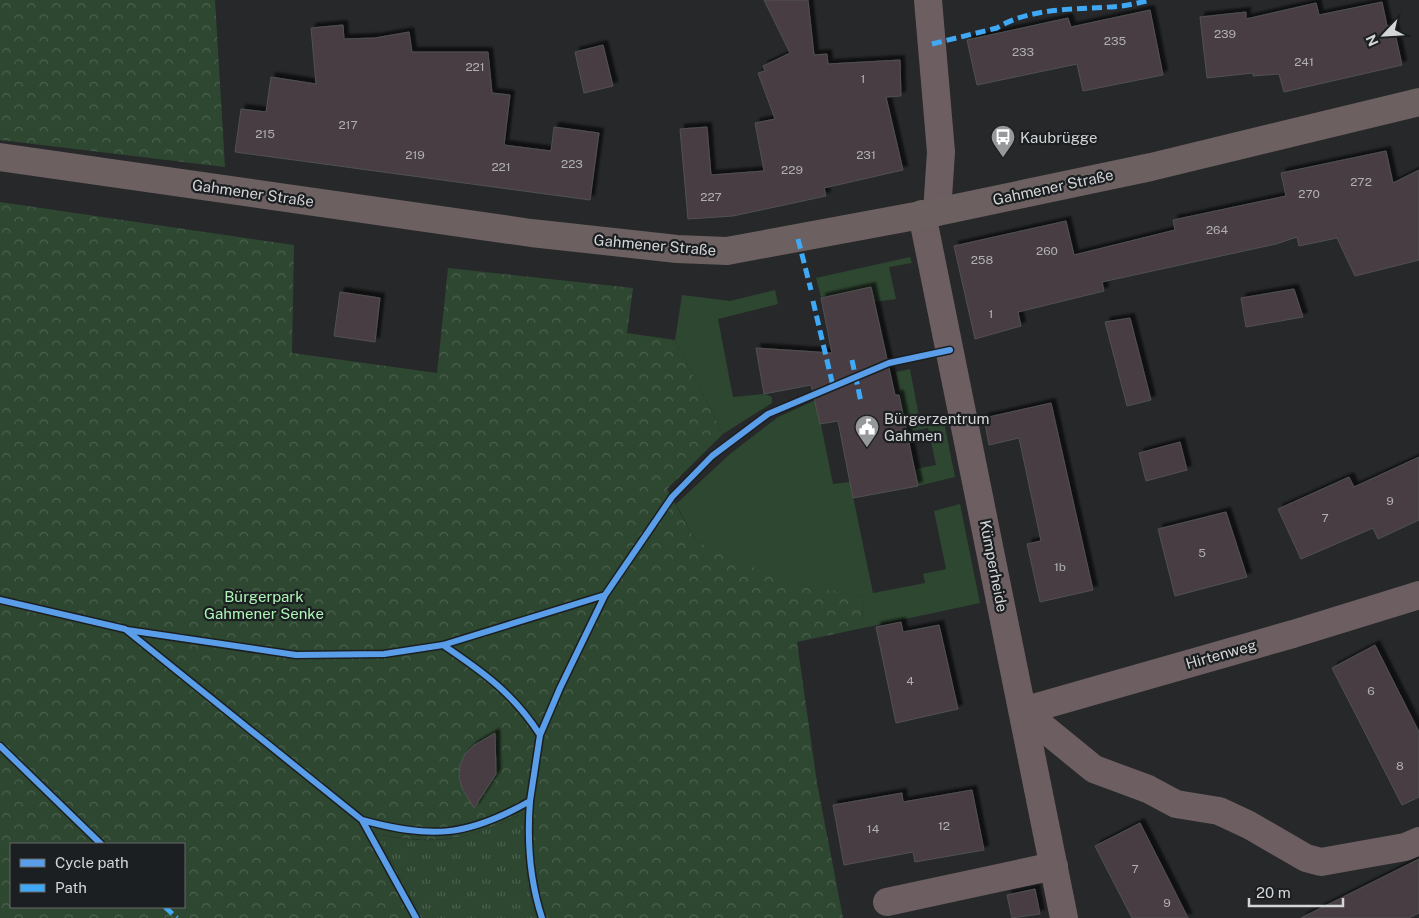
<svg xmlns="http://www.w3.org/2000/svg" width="1419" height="918" viewBox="0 0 1419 918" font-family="'Public Sans',sans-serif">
<defs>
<pattern id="forest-crowns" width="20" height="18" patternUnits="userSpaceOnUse" patternTransform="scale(1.25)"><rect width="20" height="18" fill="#2e4731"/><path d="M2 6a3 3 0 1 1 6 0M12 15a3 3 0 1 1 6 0" fill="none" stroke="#4b614e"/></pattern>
<pattern id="park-tufts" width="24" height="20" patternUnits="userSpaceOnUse" patternTransform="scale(1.25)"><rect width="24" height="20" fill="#2e4731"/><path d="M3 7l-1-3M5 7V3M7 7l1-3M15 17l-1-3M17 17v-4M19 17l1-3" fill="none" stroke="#4b614e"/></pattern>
<filter id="shadow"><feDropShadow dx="4.5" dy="-4.5" stdDeviation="1" flood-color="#0009"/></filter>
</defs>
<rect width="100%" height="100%" fill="#27282a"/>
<path fill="#2e4731" d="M910 257 912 263 889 267 896 299 874 302 871 287 821 297 816 278Z
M775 290 778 304 718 319 733 397 765 394 772 397V403L723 434 675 340 682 295 730 301Z
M910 369 921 427 944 422 955 477 918 486 915 469 936 465 928 428 907 432 896 372Z
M816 400 833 484 850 482 873 593 925 583 923 574 946 569 934 511 960 504 980 603 863 628 862 596 785 583 696 541 676 504 730 454 778 417Z"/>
<path fill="url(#forest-crowns)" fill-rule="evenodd" d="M0 0H215L225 167 0 140Z
M0 202 294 245 292 353 437 373 448 268 633 288 627 333 675 340 723 434 667 489 696 541 785 582 862 596 863 628 797 642 817 783 843 918H537L528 888 519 815C466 841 435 845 376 834L423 918H0ZM11 844H184V907H11Z"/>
<path fill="url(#park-tufts)" d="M520 815 528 888 537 918H423L376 834C436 846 464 841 520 815Z"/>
<path fill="#463d42" stroke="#515152" filter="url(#shadow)" d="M764 0H808L814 55 827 54 828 64 900 60 901 96 886 97 903 170 824 188 826 196 733 216 688 219 680 129 707 127 711 175 764 171 755 123 775 119 758 73 765 71 763 66 790 53Z
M1382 2 1387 26 1393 24 1402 65 1284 92 1279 74 1253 76V73L1207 78 1200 17 1246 12V19L1316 3 1319 15Z
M1150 10 1163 75 1083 91 1077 64 977 85 967 40 1068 18 1071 27Z
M343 25 344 39 375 38 409 32 412 52H488L492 93 510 95 504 145 551 151 554 127 599 133 590 200 235 152 241 109 266 112 271 77 316 84 311 28Z
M603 45 613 86 584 93 575 52Z
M1386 151 1393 183 1419 170V260L1355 276 1337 238 1299 246 1297 237 1276 244 1102 282 1104 291 1018 312 1021 326 975 339 954 246 1066 221 1074 255 1175 230 1173 220 1286 196 1281 173Z
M871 287 895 395H899L918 486 853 498 838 421 820 424 811 385 764 394 756 348 832 353 821 298Z
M1294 289 1303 317 1246 327 1241 298Z
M340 292 380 298 375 342 334 336Z
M1130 318 1151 400 1127 406 1105 322Z
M1051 403 1093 590 1040 602 1027 544 1041 541 1019 438 989 445 984 418Z
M1180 442 1187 470 1146 481 1139 453Z
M1419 457V520L1378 539 1373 528 1301 559 1278 509 1349 477 1354 487Z
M1226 512 1247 577 1175 596 1158 529Z
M901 622 903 632 939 625 958 709 896 723 876 627Z
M1375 645 1419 732V797L1402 805 1332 668Z
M495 733 496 774 474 808 462 788 459 777 460 765 465 754 473 746Z
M972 790 984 850 915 862 913 852 844 865 833 805 902 793 903 802Z
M1140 823 1175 892 1188 918H1132L1095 846Z
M1419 859V913L1409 918H1301Z
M1035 889 1040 914 1012 918 1007 895Z"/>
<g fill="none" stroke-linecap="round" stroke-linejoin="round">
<path stroke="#6d5f61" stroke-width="28" d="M928 0 941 152 937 212
M922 214 1064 918
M1023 711 1094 769 1148 789 1176 804 1219 811 1249 825 1306 858 1321 862 1405 847 1419 841
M1023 711 1293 634 1419 595
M887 902 1054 866"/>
<path stroke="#6c6061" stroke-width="28" d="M0 157 531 233 677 249 727 251 937 212 1151 167 1419 102"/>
<path stroke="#3fa9f5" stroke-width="5" stroke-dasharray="10 5" stroke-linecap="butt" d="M932 44 997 28C1032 6 1082 10 1121 6 1131 5 1141 2 1151 0
M798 239 811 290
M813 301 833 386
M852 360 861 402
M165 907 177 918"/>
<defs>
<path id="cycleway" d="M0 600 125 629 362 820 416 918
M127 630 296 655 384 654 443 645 605 595
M443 645C483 672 514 694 540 735
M0 746 101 844
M530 801C527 839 530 881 542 918
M362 820C431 839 467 837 530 801L540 735 560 688 605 595 672 497 712 456 768 414 889 363 950 350"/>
</defs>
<use href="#cycleway" stroke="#1c1f21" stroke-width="9"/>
<use href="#cycleway" stroke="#5a9eea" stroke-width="6"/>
</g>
<defs>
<symbol id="bus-pin" viewBox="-11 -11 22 30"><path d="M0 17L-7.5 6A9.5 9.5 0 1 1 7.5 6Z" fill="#97989a" stroke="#1c1f21"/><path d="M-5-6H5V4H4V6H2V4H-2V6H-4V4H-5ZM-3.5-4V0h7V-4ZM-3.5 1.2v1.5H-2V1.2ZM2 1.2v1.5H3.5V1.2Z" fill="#fff"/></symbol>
<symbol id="civic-pin" viewBox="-11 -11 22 30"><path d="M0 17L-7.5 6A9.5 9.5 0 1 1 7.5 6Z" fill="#97989a" stroke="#1c1f21"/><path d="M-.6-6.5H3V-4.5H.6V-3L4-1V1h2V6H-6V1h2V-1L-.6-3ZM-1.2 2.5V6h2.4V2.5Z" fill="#fff"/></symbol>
</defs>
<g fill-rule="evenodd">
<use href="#bus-pin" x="989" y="123" width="28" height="38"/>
<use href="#civic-pin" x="853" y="413" width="28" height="38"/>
</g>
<g text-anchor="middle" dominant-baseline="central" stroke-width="4.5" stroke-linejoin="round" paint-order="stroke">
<g font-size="12" fill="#b0afb2">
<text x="1225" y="34">239</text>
<text x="1115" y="41">235</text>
<text x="1023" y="52">233</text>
<text x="1304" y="62">241</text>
<text x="475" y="67">221</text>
<text x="863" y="79">1</text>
<text x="348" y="125">217</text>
<text x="265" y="134">215</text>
<text x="415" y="155">219</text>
<text x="866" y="155">231</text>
<text x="572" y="164">223</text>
<text x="501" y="167">221</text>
<text x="792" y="170">229</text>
<text x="1361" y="182">272</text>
<text x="1309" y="194">270</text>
<text x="711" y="197">227</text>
<text x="1217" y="230">264</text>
<text x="1047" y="251">260</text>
<text x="982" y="260">258</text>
<text x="991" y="314">1</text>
<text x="1390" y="501">9</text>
<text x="1325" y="518">7</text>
<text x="1202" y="553">5</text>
<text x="1060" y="567">1b</text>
<text x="910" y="681">4</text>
<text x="1371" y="691">6</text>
<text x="1400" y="766">8</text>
<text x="944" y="826">12</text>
<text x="873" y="829">14</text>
<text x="1135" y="869">7</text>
<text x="1167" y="903">9</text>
</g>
<g font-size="15" fill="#d4d5d7" stroke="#1c1f21" text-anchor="start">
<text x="1020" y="137">Kaubrügge</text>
<text x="884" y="418">Bürgerzentrum<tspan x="884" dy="17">Gahmen</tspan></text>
</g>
<g font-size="15" fill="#d4d5d7" stroke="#1c1f21">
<text transform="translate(1053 187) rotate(-12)">Gahmener Straße</text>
<text transform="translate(253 193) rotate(8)">Gahmener Straße</text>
<text transform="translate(655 245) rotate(5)">Gahmener Straße</text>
<text transform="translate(994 566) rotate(79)">Kümperheide</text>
<text transform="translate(1221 654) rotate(-16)">Hirtenweg</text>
</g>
<g font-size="15" fill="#adf6b5" stroke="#1c1f21">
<text x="264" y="596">Bürgerpark<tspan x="264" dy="17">Gahmener Senke</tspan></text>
</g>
</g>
<rect x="10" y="843" width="175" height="65" fill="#1c1f21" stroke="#66686a"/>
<rect x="20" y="859" width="25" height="8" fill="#5a9eea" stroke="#66686a"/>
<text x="55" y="868" font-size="15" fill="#d4d5d7">Cycle path</text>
<rect x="20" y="884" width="25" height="8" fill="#3fa9f5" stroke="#66686a"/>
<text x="55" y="893" font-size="15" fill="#d4d5d7">Path</text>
<g transform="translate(1384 35) rotate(245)" stroke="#1c1f21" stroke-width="4" paint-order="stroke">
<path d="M0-4L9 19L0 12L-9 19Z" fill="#d4d5d7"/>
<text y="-8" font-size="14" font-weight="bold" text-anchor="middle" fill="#d4d5d7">N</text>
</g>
<path d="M1249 898v8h94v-8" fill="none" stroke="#d4d5d7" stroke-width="2.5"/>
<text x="1256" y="898" font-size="15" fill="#d4d5d7" stroke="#1c1f21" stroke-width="4" paint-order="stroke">20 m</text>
</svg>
